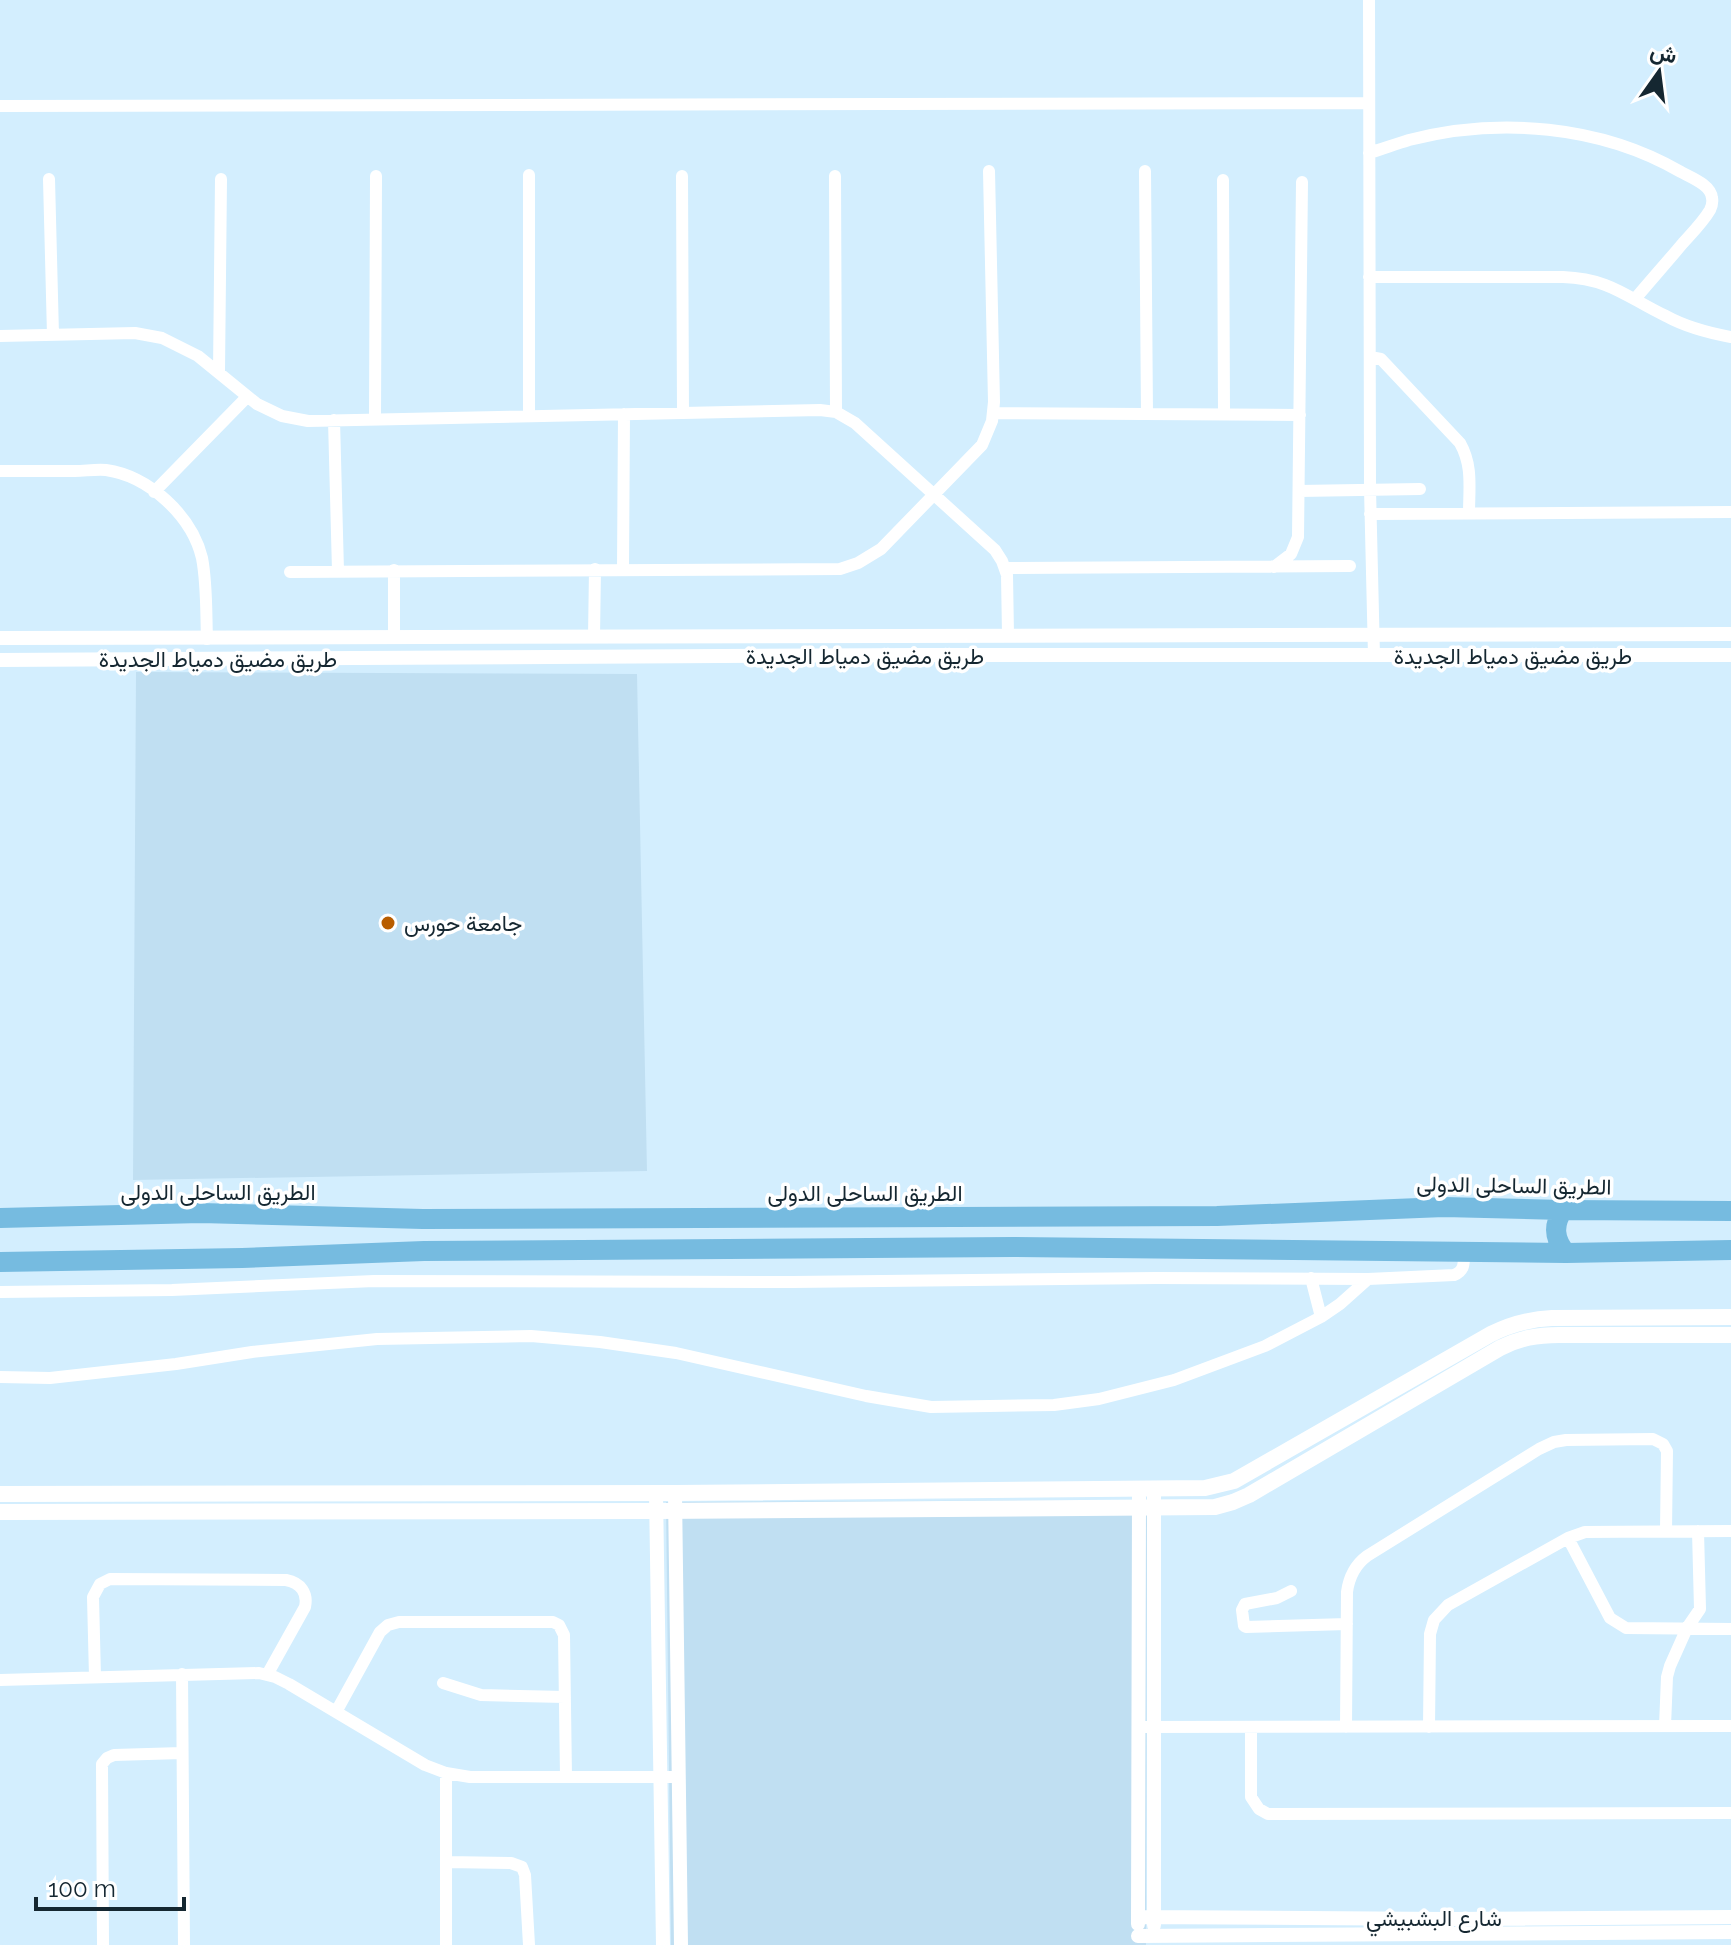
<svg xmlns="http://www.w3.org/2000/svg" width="1731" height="1945" viewBox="0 0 1731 1945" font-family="Raleway,Vazirmatn,sans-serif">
<rect width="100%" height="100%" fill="#d3eefe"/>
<path fill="#c0dff2" d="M136 672 637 674 647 1171 133 1180Z
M1147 1500 1146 1945H671L666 1502Z"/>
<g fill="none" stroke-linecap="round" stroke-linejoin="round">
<path stroke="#fff" stroke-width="12" d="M1369 0 1370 489 1374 656
M0 106 1368 103
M1369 153C1382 149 1396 144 1409 140 1499 117 1600 125 1681 172 1692 178 1711 185 1712 198 1713 203 1712 206 1710 210 1703 222 1692 233 1683 243 1667 262 1651 280 1635 299
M1145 171 1147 414
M529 175V416
M682 176 683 413
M835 176 836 412
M49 179 53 335
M1223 180 1224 414
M1369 277H1563C1611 279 1626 297 1666 316 1686 327 1709 333 1731 337
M0 336 135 333 162 338 198 356 257 404 282 416 308 421 820 410 836 412 855 423 995 550 1002 561 1007 575 1008 635
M1370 357 1381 359 1460 443C1473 466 1469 488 1469 514
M219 372 221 179
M993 413 1300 415
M334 420 338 571
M375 420 376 176
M0 471C25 471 50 471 75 471 85 471 96 469 106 470 149 476 192 516 202 558 207 584 206 612 207 639
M1299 491 1420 489
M154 492 247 397
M1370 514 1731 512
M1274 567 1291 554 1298 537 1302 182
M1005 568 1350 566
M623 569 624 414
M290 572 840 569 858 563 881 549 982 445 992 421 994 402 989 171
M594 637 595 569
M394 638V570
M1311 1278 1321 1317
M0 1292 172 1290 374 1281 792 1282 1156 1278 1368 1279 1454 1275C1465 1271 1464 1262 1464 1252
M0 1377 50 1378 176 1364 252 1352 377 1339 531 1336 600 1342 676 1353 866 1396 931 1407 1054 1405 1099 1399 1174 1380 1265 1346 1321 1317 1340 1304 1368 1279
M1568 1538 1610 1618 1626 1628 1731 1629
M1291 1591 1277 1598 1245 1604 1242 1610 1244 1626 1246 1627 1347 1624
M182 1674 184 1945
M95 1677 93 1597 100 1584 110 1579 286 1580C301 1583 308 1593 305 1607L267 1675
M0 1680 259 1673 275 1677 289 1684 425 1765 446 1773 470 1777H679
M443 1683 481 1695 565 1697
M336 1712 380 1632 388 1625 399 1622H553L559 1625 564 1635 566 1777
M1665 1726 1667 1677 1670 1666 1687 1628 1700 1609 1698 1531
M1138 1727 1731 1726
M1251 1727V1797L1259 1809 1268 1814 1731 1813
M1346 1727 1347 1592C1349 1577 1355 1565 1367 1556L1539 1449 1554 1442 1566 1440 1653 1439 1663 1444 1667 1451 1666 1531
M1429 1727 1430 1634 1434 1620 1448 1605 1568 1538 1585 1532 1731 1531
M446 1773V1945
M446 1862 511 1863 522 1867 525 1875 529 1945
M103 1945 102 1764 107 1758 114 1755 182 1753"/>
<path stroke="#fff" stroke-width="14" d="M0 638 1731 634
M0 660 919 655H1731
M1154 1488V1925
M656 1493 663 1945
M675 1493 681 1945
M1138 1917 1448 1919 1731 1917
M1138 1924 1139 1497
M1138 1936 1731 1932"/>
<path stroke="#fff" stroke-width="16" d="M0 1494 675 1493 1205 1488 1234 1481 1491 1334C1511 1324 1530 1319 1552 1318L1731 1317
M0 1512 656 1511 1215 1507 1233 1502 1249 1495 1500 1348C1520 1338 1537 1335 1559 1335H1731"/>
<path stroke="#76bbe0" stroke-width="20" d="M1563 1210C1553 1225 1554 1239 1566 1253
M0 1218 201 1213 423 1219 1217 1216 1444 1207 1563 1210 1731 1211
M0 1262 242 1258 424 1251 1013 1247 1566 1253 1731 1250"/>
</g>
<circle fill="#b85d00" stroke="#fff" stroke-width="3" cx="388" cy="923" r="8"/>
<g text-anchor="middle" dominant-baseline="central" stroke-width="7" stroke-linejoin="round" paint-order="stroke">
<g font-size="22" fill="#152731" stroke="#fff">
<text x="865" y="656">طريق مضيق دمياط الجديدة</text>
<text x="1513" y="656">طريق مضيق دمياط الجديدة</text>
<text x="218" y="659">طريق مضيق دمياط الجديدة</text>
<text transform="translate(1514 1185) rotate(1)">الطريق الساحلى الدولى</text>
<text x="218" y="1192">الطريق الساحلى الدولى</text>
<text x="865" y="1193">الطريق الساحلى الدولى</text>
<text x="1434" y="1918">شارع البشبيشي</text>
</g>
<g font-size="22" fill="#152731" stroke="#fff" text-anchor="start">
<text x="404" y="923">جامعة حورس</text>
</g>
</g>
<g transform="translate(1659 72) rotate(14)" stroke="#ffffff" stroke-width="6" paint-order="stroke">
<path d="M0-6L14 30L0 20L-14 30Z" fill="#152731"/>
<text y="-12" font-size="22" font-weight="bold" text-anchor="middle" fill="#152731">ش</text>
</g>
<path d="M36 1897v12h148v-12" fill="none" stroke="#152731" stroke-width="4"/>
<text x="48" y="1897" font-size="24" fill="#152731" stroke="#ffffff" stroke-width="6" paint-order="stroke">100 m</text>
</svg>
